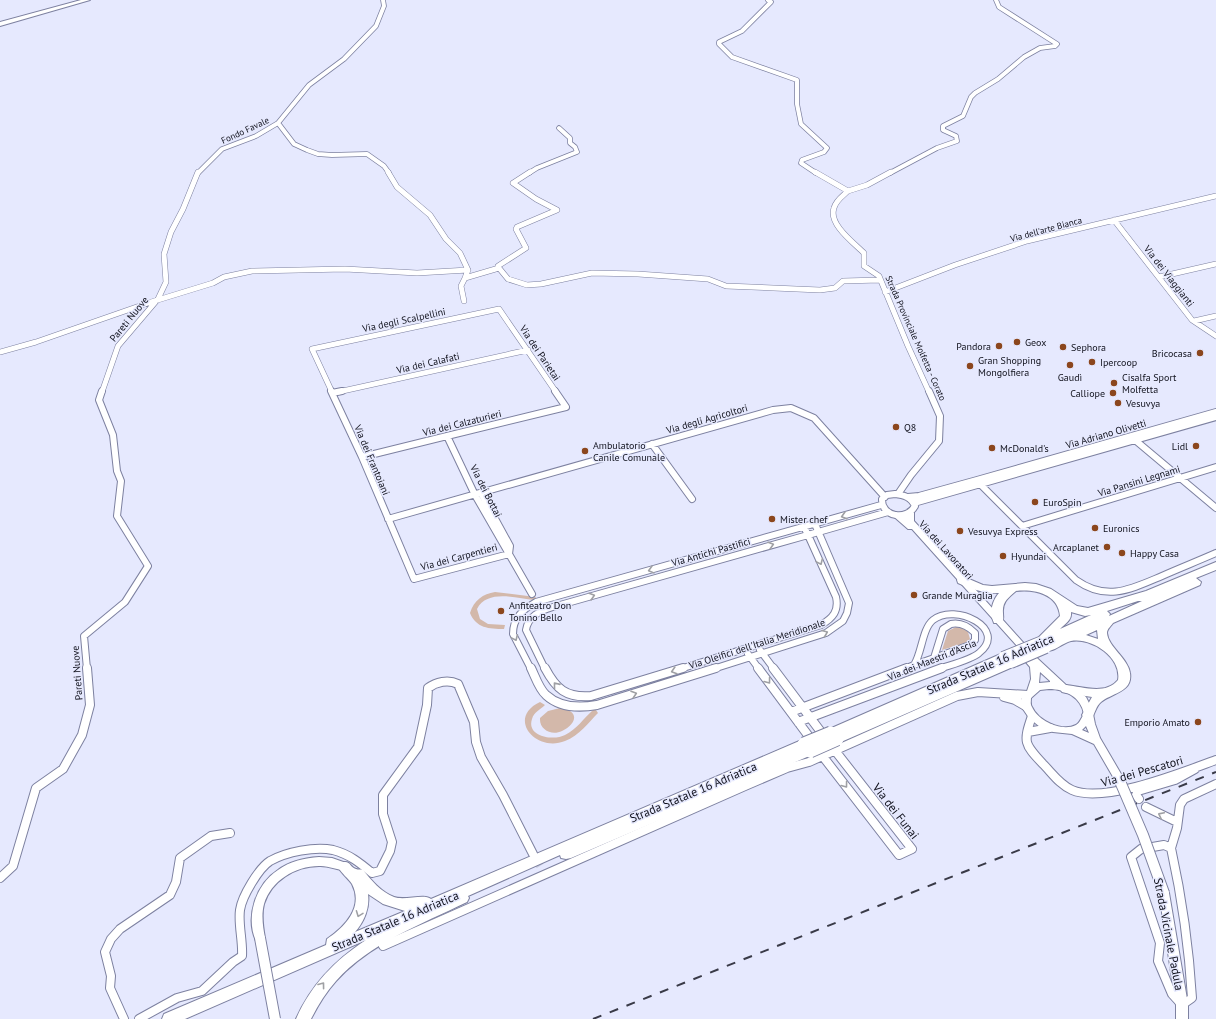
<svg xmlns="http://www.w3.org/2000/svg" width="1216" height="1019" viewBox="0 0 1216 1019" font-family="'PT Sans',sans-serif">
<rect width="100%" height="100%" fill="#e6e9fe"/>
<path fill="#d3b8aa" d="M495 592 536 597 534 600C516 598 487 589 477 609L480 619 488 624 505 625 504 629C489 629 476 628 470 613 474 600 483 594 495 592Z
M956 627 963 628 968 632 970 639 965 643 942 650 948 631Z
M540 702 545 705C540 710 534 712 532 719 526 737 554 741 565 735 576 730 584 718 593 710H596L598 713C589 722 579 736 565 741 536 753 506 718 540 702Z
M560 708C579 710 578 723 562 731 552 736 539 730 540 718L548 711Z"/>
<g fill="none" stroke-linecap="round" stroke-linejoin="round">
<path stroke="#c6c9dc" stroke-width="8" stroke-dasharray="8 4" stroke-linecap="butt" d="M536 859 542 869"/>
<defs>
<path id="minor-far3" d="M768 0 771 2 742 31 719 42V44L732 57 797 80V104L801 124 827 148 824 152 802 160 801 163 816 173
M278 123 294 144 307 150 318 154 332 155 367 154 384 166 389 173
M198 173 222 149 256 136 278 123 309 85 344 59 376 26 384 6 383 0
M529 173 537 168 577 152 575 147 570 143V138L559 128
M890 173 937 148 957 141 956 136 943 130V126L963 116 971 97 975 93 998 79 1024 57 1040 48 1055 46 1057 44 999 7 996 0"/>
<path id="minor-far2" d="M388 172 397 187 430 215 446 239 460 253 468 270
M815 172 848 191C843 196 836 200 834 208 828 224 854 243 864 253V266L879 276 908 346 929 392
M848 191 867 185 891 172
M1114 220 1192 320 1216 336
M499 268 498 266 526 248 516 229 517 227 557 210 536 199 513 183 530 172
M1159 277 1216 264
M885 292 955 265 1027 241 1216 196
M464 301 461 286 465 278
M1194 321 1216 316
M0 352 36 342 148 303 213 283 224 277 252 271 345 269 417 273 468 270 465 278 499 268 508 279 527 285 541 284 592 273 638 274 708 279 726 286 820 290 835 288 843 281 880 280
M102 392 118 346 158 299 166 282 164 254 171 232 183 209 198 172
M332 392 312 349 499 309 556 392
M338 392 528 350"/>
<path id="minor-far1" d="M331 391 362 457
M332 393 342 391
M447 436 566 407 555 391
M1135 440 1216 508
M652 444 692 499
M362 457 414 579 509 554 475 495 447 436
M362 457 447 436
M979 483 1076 580C1107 602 1131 589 1162 576 1180 568 1198 561 1216 553
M481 493 510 546 509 554 532 594
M895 494C904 495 911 497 915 506 907 521 881 517 882 499L887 495Z
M898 494 911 475 939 441 940 416 929 391
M908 497 919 496 977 480 1216 412
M914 503 1216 417
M388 519 773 410 791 408 814 418 885 497
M1022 526 1216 467
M804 527 808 535
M808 535 888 512
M951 624C961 622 968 626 975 633V640L970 645 934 658 943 629Z
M760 650 774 669
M748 654 759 669
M914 665 934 658
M87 669 84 636 125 602 148 566 117 516 121 481 117 471 113 435 99 400 102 391
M531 669 513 634C513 618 522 610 536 602L881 505
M545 669 526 630C528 616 540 611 553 607L808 535
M680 669 821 625C833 618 839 611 836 597L808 535
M713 669 826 633 843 621 847 613 849 603 815 524
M904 669 914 665C922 653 922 629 933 620 955 602 1009 629 979 653 971 660 950 665 939 669"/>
<path id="minor" d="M531 668C535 676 539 689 546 695 560 708 580 708 597 705L716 668
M545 668C556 689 566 698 591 696L683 668
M758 668 813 742
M773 668 824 736
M1004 697 1015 700 1027 707
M791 712 907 668
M1032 716C1023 742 1024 744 1043 764 1052 773 1060 785 1072 790 1104 804 1183 772 1216 760
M798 722 942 668
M1028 732 1050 728
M821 754 899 855 912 849 833 748
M1139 799 1136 795 1138 791 1175 780 1195 769
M1146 807 1177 822
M1164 845 1171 848C1182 898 1189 947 1192 998L1182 1005 1172 994 1158 961 1160 943 1131 857 1141 849Z
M1171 848 1177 828 1180 805 1184 799 1216 784
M0 878 13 866 36 788 63 769 82 735 90 705 87 668
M383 946 745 786 787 768 809 762 957 696 978 692 1028 695
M124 1019 110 988 111 976 105 952 111 939 120 929 170 895 176 882 180 858 211 836 230 833
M139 1019 177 998 202 991 233 962 242 956C243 941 238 924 240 910 242 896 259 868 270 861 286 852 315 846 333 850 349 854 360 863 372 873L380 871 390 851 392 842 383 814V795L418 747 427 705 428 688C436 682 448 679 458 684L474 722 476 742 481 757 503 795 533 854"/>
<path id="major" d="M910 510 914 513V521L1038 659 1066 685 1077 690 1086 697 1092 709 1095 724 1100 738 1124 779 1122 782 1119 783 1116 782 1094 744 1072 734 1053 732 1040 727 1029 718 1021 706 1022 696 1027 691 1031 679 1030 667 1024 660 1027 657 912 529H908L892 515 896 512 905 517 907 511ZM1040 672 1050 681V682L1039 683ZM1049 689C1065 689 1081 697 1084 714 1081 718 1080 723 1076 725 1062 732 1038 721 1032 707 1030 704 1031 701 1031 698L1040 690ZM1086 726 1089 733 1082 730Z
M319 857 332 858 349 864 350 867 349 870C342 872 328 865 319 866 295 866 271 881 264 904 261 915 263 927 265 938L264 941 260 943 256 941C245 917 256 884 278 870 290 861 305 858 319 857Z
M1164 888 1168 890 1169 893 1188 1005V1019H1176V1005L1159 893 1160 890Z"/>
<path id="highway" d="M81 0H90L0 26V22Z
M1216 562V570L1196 578 1201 582 1200 585 1113 623C1111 626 1107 629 1107 633 1108 647 1128 658 1130 673 1133 692 1112 693 1101 702 1096 706 1095 713 1092 718L1088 719 1084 718 1082 715 1092 697 1066 693 1062 692 1060 689 1062 686 1066 685C1083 687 1106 695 1118 680 1122 658 1092 637 1071 641 1062 643 1052 654 1042 651L1040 648 1042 645H1036L1034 642 1060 616C1058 594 1035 589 1016 591 1008 598 1002 602 1003 613 1003 617 1004 619 1002 623H994C989 613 992 601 999 593 985 594 971 589 958 583L957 580 958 577 962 576 983 585 992 586 1025 583 1036 584 1051 589 1077 606 1088 608 1146 591ZM1138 601H1142L1109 616 1110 614 1107 611ZM1071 612 1085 616 1091 615 1060 629C1066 623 1072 620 1071 612ZM1097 630 1098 639 1086 635Z
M1003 653 1007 654 1009 657 1007 660 988 668 1011 659 1015 660 1017 663 1015 666 841 742 837 744 833 742 832 737 827 736 825 733 827 730Z
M804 739 808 741 810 744 809 747 814 748 816 751 814 754 571 858 566 859 561 858 560 855 468 896 469 898 467 902C422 924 370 943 336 981 326 992 318 1005 311 1019H296C311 985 335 960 366 940L185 1019H162L164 1014 326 945 327 939C345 927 364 907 352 884 348 878 342 874 338 867L340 863C351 859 349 867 356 869 358 870 360 869 363 870 371 880 381 892 394 897 405 901 424 893 431 899ZM368 894 383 904 405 911 355 932C364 922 370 908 368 894Z"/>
</defs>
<use href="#minor-far3" stroke="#7d81a0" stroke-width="5.5"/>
<use href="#minor-far2" stroke="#7d81a0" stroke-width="6"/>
<use href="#minor-far1" stroke="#7d81a0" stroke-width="8"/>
<use href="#minor" stroke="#7d81a0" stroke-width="10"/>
<use href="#major" stroke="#7d81a0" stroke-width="2"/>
<use href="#highway" stroke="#7d81a0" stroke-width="2"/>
<use href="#minor-far3" stroke="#fff" stroke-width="4"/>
<use href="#minor-far2" stroke="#fff" stroke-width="5"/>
<use href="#minor-far1" stroke="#fff" stroke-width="6"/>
<use href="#minor" stroke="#fff" stroke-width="8"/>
<use href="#major" fill="#fff" fill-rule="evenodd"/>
<use href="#highway" fill="#fff" fill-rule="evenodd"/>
<path stroke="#393a47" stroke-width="2" stroke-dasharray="9 9" stroke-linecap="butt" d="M593 1019 1216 772"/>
<defs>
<path id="major-bridge" d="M1119 779 1143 835 1164 893
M260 938 275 1019"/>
<path id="highway-bridge-far1" d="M1003 657 1040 642
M1011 663 1046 648"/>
<path id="highway-bridge" d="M804 744 831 733
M810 751 837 739"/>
</defs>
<use href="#major-bridge" stroke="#7d81a0" stroke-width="12" stroke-linecap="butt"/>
<use href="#highway-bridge-far1" stroke="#7d81a0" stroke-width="12" stroke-linecap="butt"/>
<use href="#highway-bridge" stroke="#7d81a0" stroke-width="15" stroke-linecap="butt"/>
<use href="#major-bridge" stroke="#fff" stroke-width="10"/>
<use href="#highway-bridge-far1" stroke="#fff" stroke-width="10"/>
<use href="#highway-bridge" stroke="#fff" stroke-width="13"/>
</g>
<defs><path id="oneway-chevron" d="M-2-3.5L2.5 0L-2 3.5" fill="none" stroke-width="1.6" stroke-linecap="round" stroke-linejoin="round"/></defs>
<g stroke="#9fa0a4">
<use href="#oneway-chevron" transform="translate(844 516) rotate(164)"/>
<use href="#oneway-chevron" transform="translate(771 545) rotate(-16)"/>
<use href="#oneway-chevron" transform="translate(820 562) rotate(66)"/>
<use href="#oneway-chevron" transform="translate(651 570) rotate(165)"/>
<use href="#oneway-chevron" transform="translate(592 596) rotate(-16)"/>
<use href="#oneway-chevron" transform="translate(825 633) rotate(-21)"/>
<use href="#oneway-chevron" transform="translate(515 638) rotate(66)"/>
<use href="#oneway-chevron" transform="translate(674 671) rotate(163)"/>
<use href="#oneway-chevron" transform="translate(768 681) rotate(53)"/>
<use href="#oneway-chevron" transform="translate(556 685) rotate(-129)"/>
<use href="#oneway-chevron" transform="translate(634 694) rotate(-18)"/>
<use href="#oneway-chevron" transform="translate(845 785) rotate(53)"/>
<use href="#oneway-chevron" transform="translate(1161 815) rotate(-154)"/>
<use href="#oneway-chevron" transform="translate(359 914) rotate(111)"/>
<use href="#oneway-chevron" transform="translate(322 985) rotate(-53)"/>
</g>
<g fill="#8b461d" stroke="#e6e9fe" stroke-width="1.5">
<circle cx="1017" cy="342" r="4"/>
<circle cx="999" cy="346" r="4"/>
<circle cx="1063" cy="347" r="4"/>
<circle cx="1200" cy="353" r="4"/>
<circle cx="1092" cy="362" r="4"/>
<circle cx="1070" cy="365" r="4"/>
<circle cx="970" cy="366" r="4"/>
<circle cx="1114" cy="383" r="4"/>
<circle cx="1113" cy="393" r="4"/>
<circle cx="1118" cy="403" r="4"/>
<circle cx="896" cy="427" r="4"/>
<circle cx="1196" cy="446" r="4"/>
<circle cx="992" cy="448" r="4"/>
<circle cx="585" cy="451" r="4"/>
<circle cx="1035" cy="502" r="4"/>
<circle cx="772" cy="519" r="4"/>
<circle cx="1095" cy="528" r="4"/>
<circle cx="960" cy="531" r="4"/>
<circle cx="1107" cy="547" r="4"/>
<circle cx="1122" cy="553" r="4"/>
<circle cx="1003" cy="556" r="4"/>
<circle cx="914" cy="595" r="4"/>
<circle cx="501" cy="611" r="4"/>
<circle cx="1198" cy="722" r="4"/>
</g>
<g text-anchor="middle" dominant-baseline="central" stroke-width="3" stroke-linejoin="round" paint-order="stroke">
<g font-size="9" fill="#10111c" stroke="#e6e9fe">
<text transform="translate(245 130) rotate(-25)">Fondo Favale</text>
<text transform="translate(1046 229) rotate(-15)">Via dell'arte Bianca</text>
<text transform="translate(916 338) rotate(66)">Strada Provinciale Molfetta - Corato</text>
</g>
<g font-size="10" fill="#10111c" stroke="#e6e9fe">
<text transform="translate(1169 276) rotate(52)">Via dei Viaggianti</text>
<text transform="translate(129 319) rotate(-51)">Pareti Nuove</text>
<text transform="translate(404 320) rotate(-12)">Via degli Scalpellini</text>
<text transform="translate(540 353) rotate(56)">Via dei Parietai</text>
<text transform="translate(428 363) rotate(-13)">Via dei Calafati</text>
<text transform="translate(707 419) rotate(-16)">Via degli Agricoltori</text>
<text transform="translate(462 423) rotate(-14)">Via dei Calzaturieri</text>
<text transform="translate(1106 434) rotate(-16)">Via Adriano Olivetti</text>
<text transform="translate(372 460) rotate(67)">Via dei Frantoiani</text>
<text transform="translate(1139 481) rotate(-17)">Via Pansini Legnami</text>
<text transform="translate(486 491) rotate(63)">Via dei Bottai</text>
<text transform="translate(946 550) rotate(48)">Via dei Lavoratori</text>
<text transform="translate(711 552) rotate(-16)">Via Antichi Pastifici</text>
<text transform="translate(459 557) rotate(-15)">Via dei Carpentieri</text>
<text transform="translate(757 644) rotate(-18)">Via Oleifici dell'Italia Meridionale</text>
<text transform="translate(932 660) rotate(-22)">Via dei Maestri d’Ascia</text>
<text transform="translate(77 673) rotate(-94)">Pareti Nuove</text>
</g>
<g font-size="10" fill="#10111c" stroke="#e6e9fe" text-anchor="start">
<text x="1025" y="342">Geox</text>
<text x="991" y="346" text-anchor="end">Pandora</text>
<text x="1071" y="347">Sephora</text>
<text x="1192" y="353" text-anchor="end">Bricocasa</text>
<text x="978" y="360">Gran Shopping<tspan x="978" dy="12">Mongolfiera</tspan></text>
<text x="1100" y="362">Ipercoop</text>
<text x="1070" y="377" text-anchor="middle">Gaudì</text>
<text x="1122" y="377">Cisalfa Sport<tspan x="1122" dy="12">Molfetta</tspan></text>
<text x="1105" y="393" text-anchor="end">Calliope</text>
<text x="1126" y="403">Vesuvya</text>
<text x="904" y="427">Q8</text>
<text x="593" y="445">Ambulatorio<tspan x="593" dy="12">Canile Comunale</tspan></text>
<text x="1188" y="446" text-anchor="end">Lidl</text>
<text x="1000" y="448">McDonald's</text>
<text x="1043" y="502">EuroSpin</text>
<text x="780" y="519">Mister chef</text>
<text x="1103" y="528">Euronics</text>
<text x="968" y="531">Vesuvya Express</text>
<text x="1099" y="547" text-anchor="end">Arcaplanet</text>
<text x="1130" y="553">Happy Casa</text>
<text x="1011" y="556">Hyundai</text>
<text x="922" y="595">Grande Muraglia</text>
<text x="509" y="605">Anfiteatro Don<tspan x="509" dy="12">Tonino Bello</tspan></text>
<text x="1190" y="722" text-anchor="end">Emporio Amato</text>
</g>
<g font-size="12" fill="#10111c" stroke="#e6e9fe">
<text transform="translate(990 664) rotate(-23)">Strada Statale 16 Adriatica</text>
<text transform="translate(1142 771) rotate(-16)">Via dei Pescatori</text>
<text transform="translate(693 792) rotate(-23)">Strada Statale 16 Adriatica</text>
<text transform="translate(896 811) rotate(52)">Via dei Funai</text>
<text transform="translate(395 921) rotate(-23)">Strada Statale 16 Adriatica</text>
<text transform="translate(1169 934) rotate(79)">Strada Vicinale Padula</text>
</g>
</g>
</svg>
